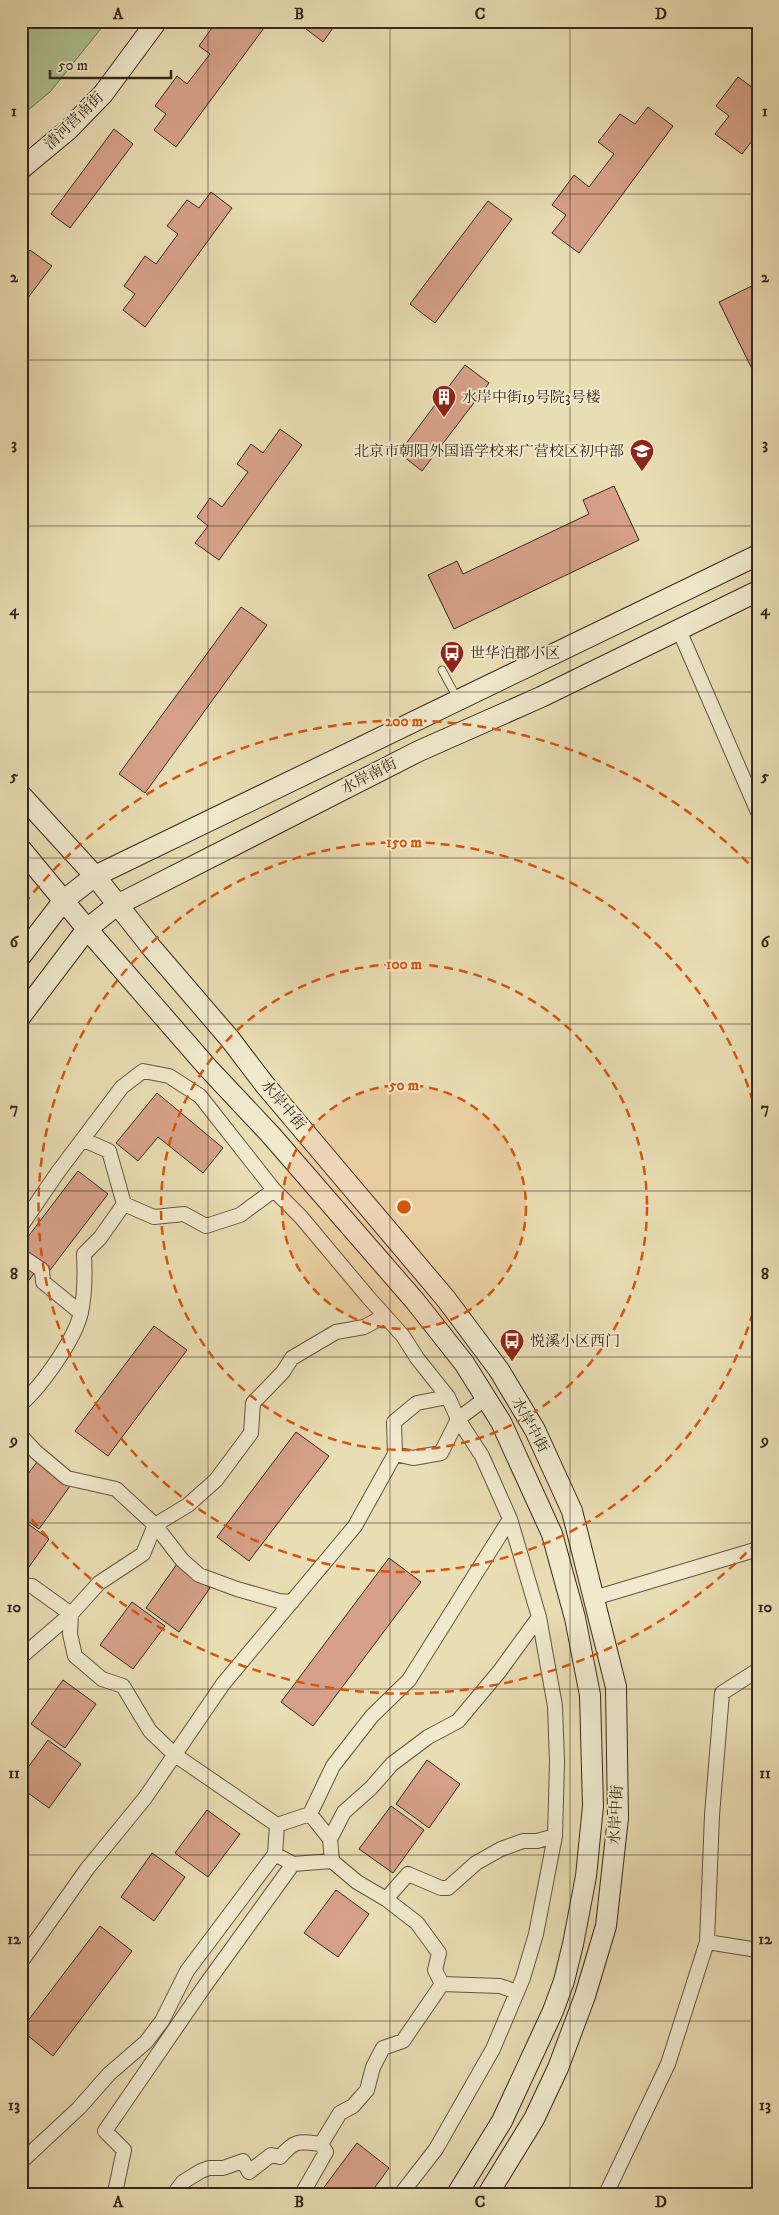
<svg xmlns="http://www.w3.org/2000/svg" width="779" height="2215" viewBox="0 0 779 2215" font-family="'IM FELL DW Pica','Noto Serif SC',serif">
<rect width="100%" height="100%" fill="#e9ddb3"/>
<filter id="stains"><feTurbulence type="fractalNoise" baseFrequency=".004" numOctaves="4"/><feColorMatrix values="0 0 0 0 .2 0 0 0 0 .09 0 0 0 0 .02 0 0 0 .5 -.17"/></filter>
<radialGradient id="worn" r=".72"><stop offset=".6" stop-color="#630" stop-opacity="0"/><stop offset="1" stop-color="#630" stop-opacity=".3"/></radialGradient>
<path fill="#b0c291" stroke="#747556" d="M21 21H107L50 92 21 116Z"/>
<path fill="#d6a188" stroke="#37281b" d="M217 21H221L230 28 235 21H255L264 28 176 147 154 130 166 114 155 106 177 76 187 84 210 54 199 46Z
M304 21H338L323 42 301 25Z
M738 77 753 88 758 81V133L742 154 715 134 729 116 716 106Z
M648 107 673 126 579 253 552 233 566 215 552 205 574 175 589 187 614 154 598 142 620 114 635 124Z
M114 129 133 144 70 228 51 214Z
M211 192 232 208 145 327 123 310 135 294 124 286 145 256 156 264 178 234 167 226 187 200 199 208Z
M488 201 512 219 435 323 410 304Z
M30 250 52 266 21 307V261Z
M758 283V381L719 302Z
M465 365 489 383 422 471 399 453Z
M280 429 302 445 219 560 195 543 208 526 197 517 210 498 222 507 248 472 237 464 251 444 263 453Z
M614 486 639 540 454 629 428 575 457 561 463 574 589 514 583 500Z
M241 607 267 625 145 793 119 774Z
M157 1093 223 1148 203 1173 158 1137 138 1161 116 1143Z
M78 1171 108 1194 47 1274 21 1254V1246Z
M21 1258 37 1270 21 1290Z
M154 1326 187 1350 108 1456 75 1431Z
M296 1432 329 1456 249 1561 217 1537Z
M37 1462 70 1486 39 1529 21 1516V1483Z
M21 1519 49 1539 21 1578Z
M389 1558 421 1582 313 1726 281 1702Z
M177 1564 210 1588 179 1632 146 1608Z
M132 1602 165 1626 133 1669 100 1645Z
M63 1680 96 1704 65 1748 31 1724Z
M48 1740 81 1764 49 1808 21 1788V1777Z
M427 1760 460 1784 429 1828 396 1804Z
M391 1806 424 1830 393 1873 359 1849Z
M207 1810 240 1834 208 1877 175 1853Z
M152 1853 185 1877 154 1921 121 1897Z
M336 1890 369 1914 338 1957 304 1933Z
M100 1926 132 1951 53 2056 21 2030Z
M357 2143 389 2168 370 2194H319Z"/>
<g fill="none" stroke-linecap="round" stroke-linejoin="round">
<defs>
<path id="lane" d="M442 670 457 698"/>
<path id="street" d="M679 630 758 812
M84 1140 109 1151 124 1204 154 1217 184 1214 206 1226 240 1215 274 1190
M21 1226 58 1172 122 1087 143 1071 169 1076 200 1096 274 1190 301 1217 368 1297 403 1336 417 1358 448 1397 458 1419 486 1398
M21 1256 42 1270 43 1282 81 1313
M21 1404C41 1387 76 1338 81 1312 85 1294 85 1273 84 1254L100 1238 124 1204
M21 1436 36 1452 67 1478 116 1489 155 1525 182 1560 199 1575 237 1589 279 1601 292 1602
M395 1454 394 1422 417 1403 448 1397
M21 1585 32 1586 71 1614 70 1634 75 1656 102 1679 123 1686 150 1731 175 1755 277 1825 275 1854 293 1864 332 1861
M594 1598 758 1549
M539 1617 499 1672 458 1721 428 1737 392 1764 371 1788 344 1812 330 1839 332 1861 357 1882 386 1899 408 1874 441 1888H448L476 1863 501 1849 523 1841H537L555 1836
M21 1657 71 1614 99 1583 143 1554 155 1525 188 1505 216 1480 251 1433 253 1403 283 1372 292 1358 336 1332 364 1327 385 1316
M310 1814 333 1766 372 1716 409 1680 510 1519
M277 1825 310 1814 330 1839
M707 1942 758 1950
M21 1962 87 1869 145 1798 223 1684 355 1526 395 1454 413 1458 441 1453 458 1419 482 1456 510 1519 539 1617 555 1706 557 1762 555 1836 536 1934 523 1978 493 2049 436 2149 401 2194
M442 1984 500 1986 517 1992
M21 2162 79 2108 109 2074 146 2042 162 2021 187 1971 275 1854
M120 2194 116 2188 124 2150 105 2131 204 1987 293 1864
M174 2194 183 2182 201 2171 209 2168H223L243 2161 249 2172 271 2155 280 2157C295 2140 298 2141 321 2144L340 2113 353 2106 367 2090 373 2067 383 2048 403 2041 442 1984 435 1970 439 1953 417 1923 386 1899
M302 2194 326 2152 321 2144
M606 2194 668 2064 707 1942 712 1815 722 1693 758 1670"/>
<path id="secondary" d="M21 169 68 130 103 94 157 21
M21 795 95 876 151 947 230 1039 265 1085 446 1299 499 1370 535 1430 572 1511 616 1687 618 1818 606 1926 585 1996 558 2068 534 2119 488 2194
M21 849 87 929 208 1068 270 1134 415 1301 464 1363 501 1422 552 1534 575 1618 590 1695 593 1806 586 1876 573 1944 564 1981 553 2011 502 2121 457 2194
M21 956 64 900 95 876 758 555
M21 1016 87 929 117 905 419 751 541 697 758 591"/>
</defs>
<use href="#lane" stroke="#645541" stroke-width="9"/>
<use href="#street" stroke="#645541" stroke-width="16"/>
<use href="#secondary" stroke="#37281b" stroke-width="22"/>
<use href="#lane" stroke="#f1e9ce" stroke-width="7"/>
<use href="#street" stroke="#f1e9ce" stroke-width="14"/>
<use href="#secondary" stroke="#f1e9ce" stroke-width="20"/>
</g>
<path fill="none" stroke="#37281b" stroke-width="1" stroke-opacity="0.55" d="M208 21V2194M390 21V2194M570 21V2194M21 194H758M21 360H758M21 526H758M21 692H758M21 858H758M21 1024H758M21 1191H758M21 1357H758M21 1523H758M21 1689H758M21 1855H758M21 2021H758"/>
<circle cx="404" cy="1207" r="122" fill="#d6540e" fill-opacity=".12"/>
<g fill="none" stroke="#d6540e" stroke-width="2.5" stroke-dasharray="9 6">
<circle cx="404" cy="1207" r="122"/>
<circle cx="404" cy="1207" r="243"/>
<path d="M757 1298A365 365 0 1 1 757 1116"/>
<path d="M757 1542A486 486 0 0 1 24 1510M24 904A486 486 0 0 1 757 872"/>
</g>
<defs>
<symbol id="building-pin" viewBox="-11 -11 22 30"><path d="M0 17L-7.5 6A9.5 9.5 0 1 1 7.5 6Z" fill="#8f2418" stroke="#f1e9ce"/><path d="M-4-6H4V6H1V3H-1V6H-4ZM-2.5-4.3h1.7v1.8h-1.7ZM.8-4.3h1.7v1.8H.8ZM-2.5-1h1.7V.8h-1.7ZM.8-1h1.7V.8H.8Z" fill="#fff"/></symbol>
<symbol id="school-pin" viewBox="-11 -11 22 30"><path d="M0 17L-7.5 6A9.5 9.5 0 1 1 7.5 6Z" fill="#8f2418" stroke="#f1e9ce"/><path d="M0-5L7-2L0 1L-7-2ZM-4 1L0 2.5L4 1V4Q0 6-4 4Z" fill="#fff"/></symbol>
<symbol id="bus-pin" viewBox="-11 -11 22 30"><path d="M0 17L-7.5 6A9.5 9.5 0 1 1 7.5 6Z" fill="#8f2418" stroke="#f1e9ce"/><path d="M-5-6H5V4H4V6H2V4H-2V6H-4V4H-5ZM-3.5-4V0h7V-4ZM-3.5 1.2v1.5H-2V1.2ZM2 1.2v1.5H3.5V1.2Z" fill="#fff"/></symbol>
</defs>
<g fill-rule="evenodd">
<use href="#building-pin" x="430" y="383" width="28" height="38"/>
<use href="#school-pin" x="628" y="437" width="28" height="38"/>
<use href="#bus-pin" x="438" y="639" width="28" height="38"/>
<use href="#bus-pin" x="498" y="1327" width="28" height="38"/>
</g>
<g text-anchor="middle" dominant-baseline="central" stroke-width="4" stroke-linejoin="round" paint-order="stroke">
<g font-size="15" fill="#37281b" stroke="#f1e9ce">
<text transform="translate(74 121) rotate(-44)">清河营南街</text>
<text transform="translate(369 776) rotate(-27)">水岸南街</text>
<text transform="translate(283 1105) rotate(50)">水岸中街</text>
<text transform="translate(530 1425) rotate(61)">水岸中街</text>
<text transform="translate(616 1815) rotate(-87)">水岸中街</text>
</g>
<g font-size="15" fill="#37281b" stroke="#f1e9ce" text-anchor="start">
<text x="462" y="397">水岸中街19号院3号楼</text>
<text x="624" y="451" text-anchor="end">北京市朝阳外国语学校来广营校区初中部</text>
<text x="470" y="653">世华泊郡小区</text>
<text x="530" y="1341">悦溪小区西门</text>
</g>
</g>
<circle cx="404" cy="1207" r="8" fill="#d6540e" stroke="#f1e9ce" stroke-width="2.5"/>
<g font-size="15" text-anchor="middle" font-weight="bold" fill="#d6540e" stroke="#f1e9ce" stroke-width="4" stroke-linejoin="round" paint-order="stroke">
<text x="404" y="726">200 m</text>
<text x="404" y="847">150 m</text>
<text x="404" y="969">100 m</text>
<text x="404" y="1090">50 m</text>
</g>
<rect width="779" height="2215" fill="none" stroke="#e9ddb3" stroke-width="55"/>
<path d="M50 70v8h121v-8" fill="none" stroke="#37281b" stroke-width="2.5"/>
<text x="58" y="70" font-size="15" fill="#37281b" stroke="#f1e9ce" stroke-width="4" paint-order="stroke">50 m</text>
<rect x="28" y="28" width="724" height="2160" fill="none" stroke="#37281b" stroke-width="2"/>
<g font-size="16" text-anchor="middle" font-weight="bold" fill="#37281b">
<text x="118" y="19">A</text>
<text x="299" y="19">B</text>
<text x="480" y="19">C</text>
<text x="661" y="19">D</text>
<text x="14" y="116">1</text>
<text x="765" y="116">1</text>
<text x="14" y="282">2</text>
<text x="765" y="282">2</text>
<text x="14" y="449">3</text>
<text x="765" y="449">3</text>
<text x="14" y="615">4</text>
<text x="765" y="615">4</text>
<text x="14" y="781">5</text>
<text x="765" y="781">5</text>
<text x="14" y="947">6</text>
<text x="765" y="947">6</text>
<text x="14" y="1113">7</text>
<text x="765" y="1113">7</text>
<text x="14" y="1279">8</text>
<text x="765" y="1279">8</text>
<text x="14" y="1445">9</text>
<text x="765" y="1445">9</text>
<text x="14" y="1612">10</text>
<text x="765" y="1612">10</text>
<text x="14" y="1778">11</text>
<text x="765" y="1778">11</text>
<text x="14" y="1944">12</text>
<text x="765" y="1944">12</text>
<text x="14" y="2110">13</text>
<text x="765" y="2110">13</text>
<text x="118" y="2207">A</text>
<text x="299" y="2207">B</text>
<text x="480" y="2207">C</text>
<text x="661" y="2207">D</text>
</g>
<rect width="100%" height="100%" filter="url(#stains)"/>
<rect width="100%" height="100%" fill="url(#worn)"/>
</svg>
